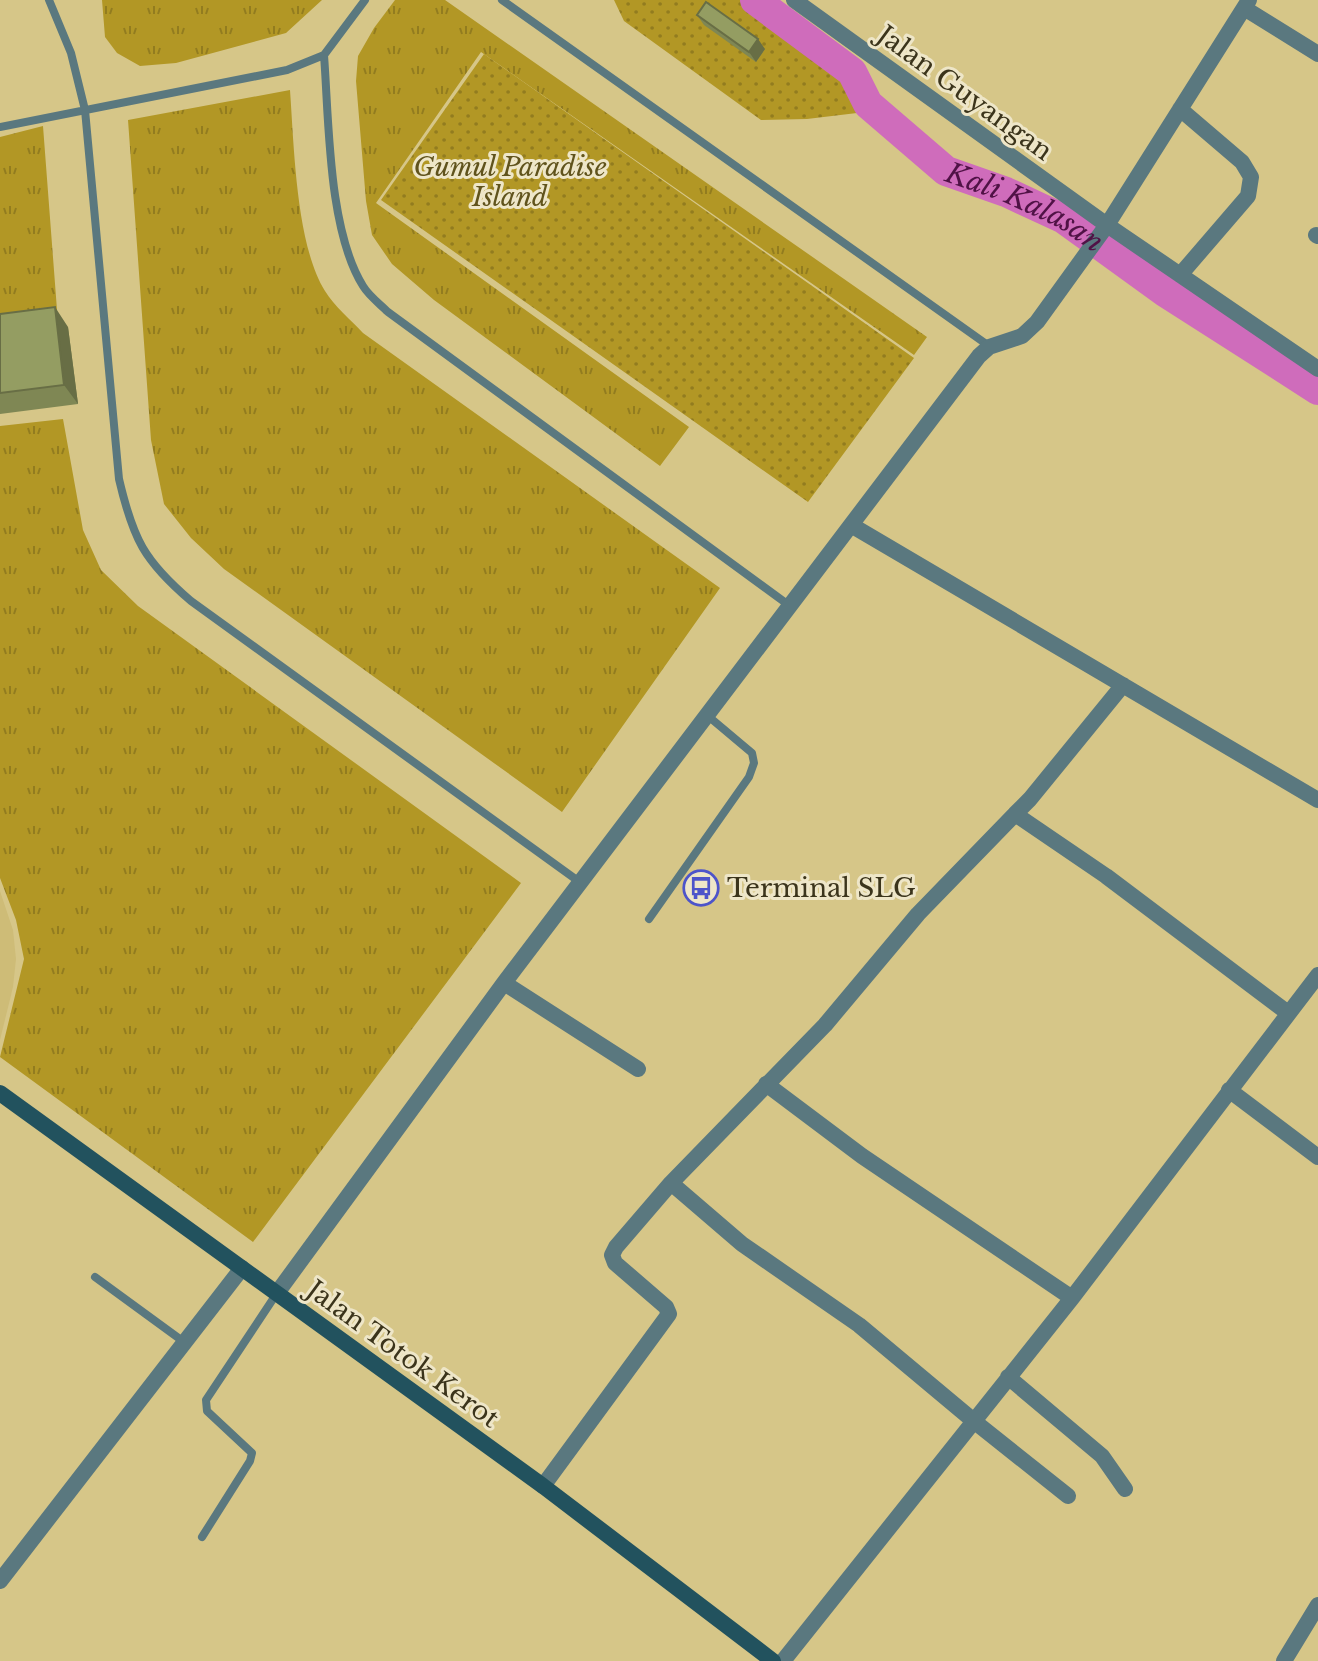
<svg xmlns="http://www.w3.org/2000/svg" width="1318" height="1661" viewBox="0 0 1318 1661" font-family="'Libre Baskerville',serif">
<defs>
<pattern id="grass-tufts" width="24" height="20" patternUnits="userSpaceOnUse" patternTransform="scale(2)"><rect width="24" height="20" fill="#b29725"/><path d="M3 7l-1-3M5 7V3M7 7l1-3M15 17l-1-3M17 17v-4M19 17l1-3" fill="none" stroke="#927c1f"/></pattern>
<pattern id="park-dots" width="8" height="8" patternUnits="userSpaceOnUse" patternTransform="scale(2)"><rect width="8" height="8" fill="#b29725"/><path d="M2 2h.1M6 6h.1" fill="none" stroke="#927c1f" stroke-width="1.8" stroke-linecap="round"/></pattern>
</defs>
<rect width="100%" height="100%" fill="#d6c688"/>
<path fill="#cebc77" d="M0 891 13 930 16 959 13 987 0 1040Z"/>
<path fill="url(#grass-tufts)" d="M102 0H322L286 33 176 63 140 66 117 53 105 37Z
M395 0H445L927 337 914 355 481 52 376 203 689 427 660 466 434 300 392 264 372 235 366 201 356 81 358 56 374 28Z
M290 90C294 145 296 245 325 291 334 306 351 320 363 333L720 588 562 812 224 569 191 538 164 504 151 440 128 120Z
M43 126 58 323 0 329V137Z
M63 419 83 530 101 570 138 606 521 883 253 1242 0 1057 24 959 16 920 0 878V426Z"/>
<path fill="url(#park-dots)" d="M614 0H741L846 79 859 103 857 113 807 119 761 120 624 21Z
M484 54 914 358 808 502 381 200Z"/>
<g fill="none" stroke-linecap="round" stroke-linejoin="round">
<path stroke="#cf6cbb" stroke-width="30" id="s1" d="M755 0 852 72 868 104 946 171 1006 192 1064 219 1165 292 1318 390"/>
<path stroke="#5a787f" stroke-width="8" d="M49 0 71 53 85 110 119 479C133 539 144 561 191 601L581 883
M502 0 989 346
M324 55C329 120 328 230 363 286 369 296 380 304 388 312L790 606
M0 127 287 70 324 55 365 0
M649 919 749 777 754 763 752 753 708 716
M95 1277 184 1342
M202 1537 250 1461 252 1453 207 1411 206 1400 277 1293"/>
<path stroke="#5a787f" stroke-width="16" d="M794 0 1107 225 1318 369
M1244 8 1318 54
M1316 235 1318 236
M1180 275 1248 196 1251 177 1242 162 1180 109
M851 525 1318 800
M1123 685 1030 799 1015 814 1106 876 1288 1013
M504 983 638 1069
M766 1084 862 1156 1072 1298
M1229 1090 1318 1157
M671 1183 742 1244 859 1325 975 1422 1068 1496
M277 1293 504 983 979 356 989 347 1022 336 1037 322 1107 225 1249 0
M1008 1377 1102 1456 1125 1489
M543 1486 669 1314 666 1307 615 1263 612 1255 616 1247 671 1183 825 1025 918 914 1015 814
M0 1581 242 1268
M783 1661 1072 1298 1318 975
M1284 1661 1318 1605"/>
<path stroke="#22525e" stroke-width="16" d="M0 1093 543 1486 773 1661"/>
</g>
<path fill="#7f8754" d="M697 15 765 49 756 62 704 25Z
M0 314 68 327 78 404 0 414Z"/>
<path fill="#686e45" d="M758 39 765 49 756 62 749 52Z
M55 307 68 327 78 404 64 385Z"/>
<path fill="#949d62" stroke="#686e45" stroke-width="2" d="M706 2 758 39 749 52 697 15Z
M55 307 64 385 0 393V314Z"/>
<defs>
<symbol id="bus-ring" viewBox="-11 -11 22 22"><circle r="9.5" fill="#eee6c8" stroke="#4d54ca" stroke-width="1.5"/><path d="M-5-6H5V4H4V6H2V4H-2V6H-4V4H-5ZM-3.5-4V0h7V-4ZM-3.5 1.2v1.5H-2V1.2ZM2 1.2v1.5H3.5V1.2Z" fill="#4d54ca"/></symbol>
</defs>
<g fill-rule="evenodd">
<use href="#bus-ring" x="681" y="868" width="40" height="40"/>
</g>
<g text-anchor="middle" dominant-baseline="central" stroke-width="6" stroke-linejoin="round" paint-order="stroke">
<g font-size="26" fill="#3b341b" stroke="#eee6c8">
<text transform="translate(965 93) rotate(36)">Jalan Guyangan</text>
<text transform="translate(403 1354) rotate(36)">Jalan Totok Kerot</text>
</g>
<g font-size="26" font-style="italic" fill="#60531c" stroke="#eee6c8">
<text x="510" y="167">Gumul Paradise<tspan x="510" dy="30">Island</tspan></text>
</g>
<g font-size="26" fill="#3b341b" stroke="#eee6c8" text-anchor="start">
<text x="727" y="888">Terminal SLG</text>
</g>
<g font-size="28" font-style="italic" fill="#501246" stroke="#eee6c8">
<text stroke="none"><textPath href="#s1" startOffset="346">Kali Kalasan</textPath></text>
</g>
</g>
</svg>
